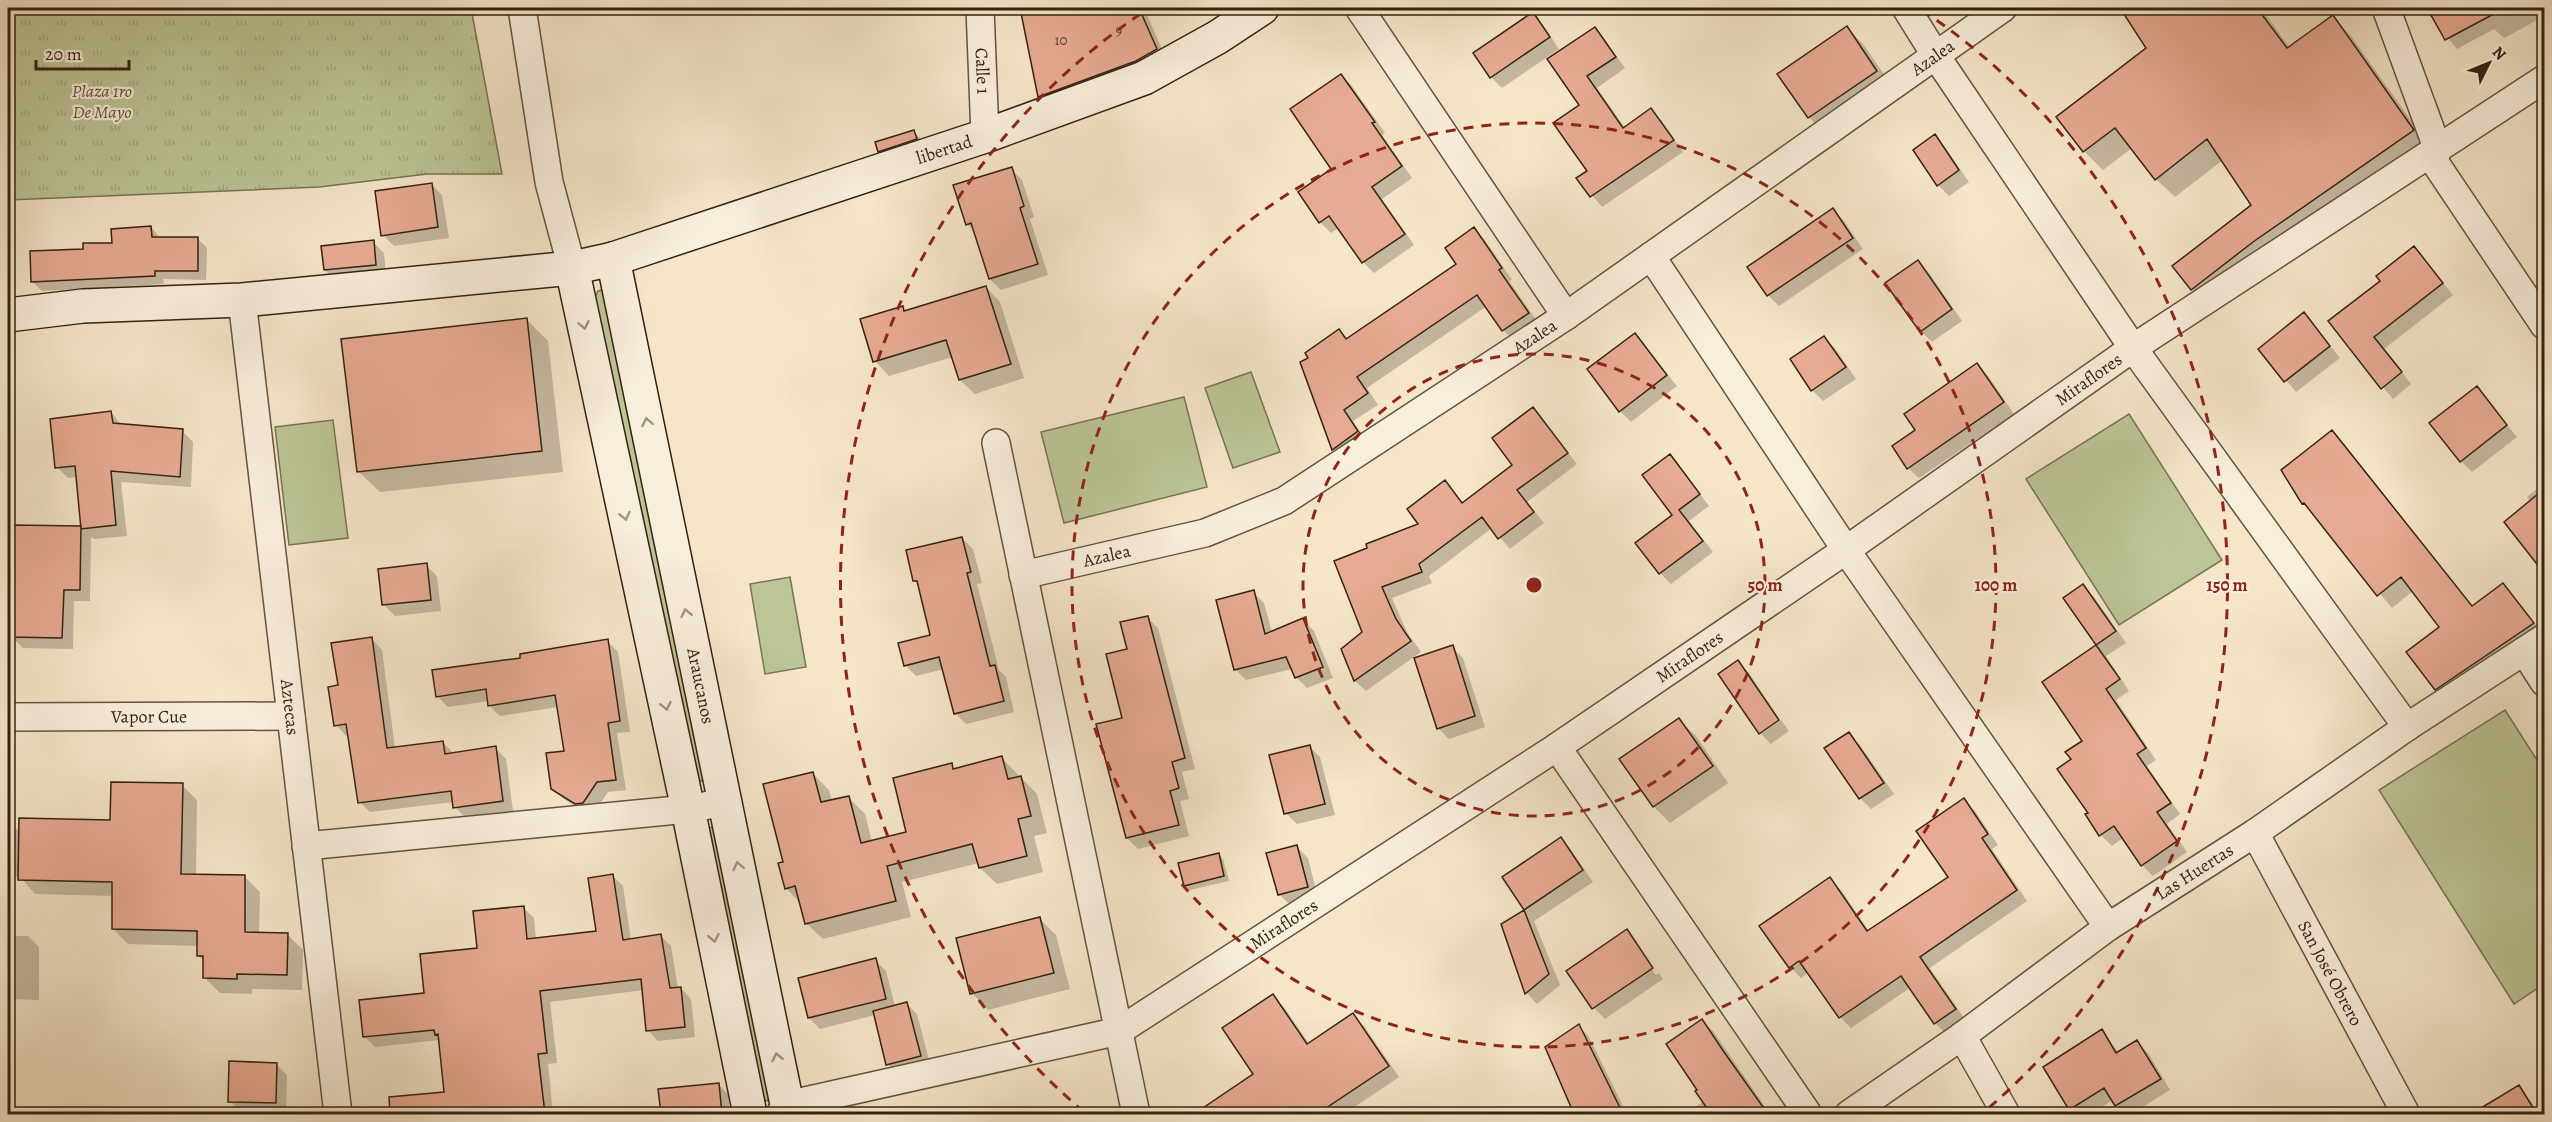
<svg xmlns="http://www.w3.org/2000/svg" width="2552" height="1122" viewBox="0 0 2552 1122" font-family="Alegreya,serif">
<defs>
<pattern id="park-tufts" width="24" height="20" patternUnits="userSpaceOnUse" patternTransform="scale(1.5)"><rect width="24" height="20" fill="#bcc596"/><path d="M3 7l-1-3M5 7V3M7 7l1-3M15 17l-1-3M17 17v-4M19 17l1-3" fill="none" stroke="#a2a980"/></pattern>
</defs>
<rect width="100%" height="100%" fill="#f5e5c9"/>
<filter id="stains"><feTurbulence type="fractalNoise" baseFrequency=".00333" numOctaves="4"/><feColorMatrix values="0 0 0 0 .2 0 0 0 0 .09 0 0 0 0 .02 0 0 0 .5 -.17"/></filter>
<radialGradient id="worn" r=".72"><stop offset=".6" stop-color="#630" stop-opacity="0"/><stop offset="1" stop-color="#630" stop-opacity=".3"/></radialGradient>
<path fill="#bcc596" stroke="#787453" stroke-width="1.5" d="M603 290 706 779 703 781 696 780 595 297 598 291Z
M1251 372 1280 452 1233 468 1205 388Z
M1184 397 1207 487 1064 523 1041 432Z
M2129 414 2222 560 2119 625 2026 479Z
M333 420 348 538 289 545 275 427Z
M790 577 806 667 765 674 750 584Z
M2505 710 2544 771V984L2514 1004 2379 790Z
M713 827 716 828 770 1101 763 1100 709 828Z"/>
<path fill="url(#park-tufts)" stroke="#787453" stroke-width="1.5" d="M8 8H471L502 174H427L319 187 8 200Z"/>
<path fill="#0003" d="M1022 8H1144L1167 61 1050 107 1039 96Z
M2121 8H2261L2290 48 2333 17 2351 36 2432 150 2210 308 2192 289 2253 206 2223 160 2175 197 2156 179 2132 148 2103 170 2084 151 2058 117 2148 48Z
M2423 8H2544V23L2541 18 2504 38 2494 29 2457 49Z
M1532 14 1543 25 1559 49 1502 88 1491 77Z
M1847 28 1863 44 1893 87 1825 134 1809 117Z
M1594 29 1605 40 1625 68 1597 88 1625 128 1651 110 1662 121 1683 152 1602 207 1578 179 1589 172 1581 105Z
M1341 75 1352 86 1385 133 1382 135 1412 178 1382 199 1414 245 1374 273 1363 262 1339 228 1331 233 1320 222 1300 192 1333 170Z
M914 132 925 143 890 162 879 151Z
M1934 136 1945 147 1969 182 1949 196 1938 185Z
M1011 169 1022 180 1034 217 1030 219 1048 275 1001 290 990 279 975 232 967 224Z
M431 184 442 195 449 238 394 246 383 235Z
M1833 210 1844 221 1863 249 1779 306 1768 295 1749 267Z
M151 227 160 238 198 239 207 248 206 280 163 279 164 284 42 291 33 282 85 250 113 244Z
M1474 229 1485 240 1512 280 1509 281 1539 324 1514 341 1503 330 1487 306 1367 388 1378 405 1353 421 1368 443 1344 460 1334 450 1302 363 1310 358 1339 331 1348 339 1458 264Z
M373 242 384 253 386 275 336 281 325 270Z
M2414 248 2453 295 2384 349 2411 384 2393 399 2330 322 2382 282Z
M1918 262 1929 273 1962 321 1932 342 1921 331Z
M986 287 1000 302 1024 378 975 394 960 380 953 357 889 376 875 361 902 308 906 312Z
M2304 314 2340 358 2296 392 2260 349Z
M527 320 548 341 563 472 380 492 358 471Z
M1635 335 1677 386 1631 422 1620 411Z
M1824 338 1835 348 1856 379 1823 401 1812 390Z
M1977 365 1988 376 2014 414 1919 478 1908 468 1917 430Z
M2476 388 2517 437 2472 472 2461 461Z
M1533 409 1577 464 1527 502 1544 523 1510 549 1492 528 1429 576 1432 583 1392 598 1407 632 1421 652 1366 691 1355 681 1343 649 1364 633 1369 549 1421 524 1445 482 1464 504 1514 466Z
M111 412 122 426 182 431 193 442 191 487 121 482 127 536 94 539 91 537 90 601H74L73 649 23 648 12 637 14 526 82 528 77 477 68 478 57 467Z
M2332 432 2345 445 2473 607 2503 585 2544 635 2449 703 2436 689 2441 628 2413 591 2392 608 2304 503Z
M1670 456 1709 506 1689 521 1713 552 1671 584 1660 573 1674 515Z
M2544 483V568L2535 558 2531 502 2527 497Z
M962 538 973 549 982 583 977 584 999 670 1006 677 1014 712 966 724 955 713 944 669 916 676 905 665 931 636 919 585 915 581Z
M426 565 437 576 441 611 395 616 384 605Z
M2083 586 2094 597 2126 643 2106 656 2129 691 2116 700 2156 760 2147 766 2180 814 2167 824 2187 852 2153 876 2142 865 2123 838 2112 846 2101 835 2090 813 2073 760 2084 741 2044 682 2098 645 2065 598Z
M1253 592 1264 603 1272 632 1303 620 1314 631 1333 678 1307 688 1296 677 1292 669 1246 680 1235 669Z
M1147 617 1158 628 1195 769 1182 772 1189 799 1180 801 1189 836 1138 849 1127 838 1129 650Z
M372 639 382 650 395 748 443 742 453 753 495 748 506 759 513 811 465 817 455 807 454 802 370 812 360 802 349 735 346 736 336 725 340 686Z
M607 641 618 652 630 732 617 733 626 790 608 792 594 813 587 814 564 799 553 788 566 752 558 707 500 716 489 705V701L448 707 437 696 522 659Z
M1452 647 1463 658 1485 727 1449 739 1438 728Z
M1738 662 1749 673 1779 718 1760 731Z
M1679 720 1696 736 1728 783 1670 823 1654 807 1621 759Z
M1781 720 1789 731 1771 744 1761 734Z
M1849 734 1860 745 1894 794 1871 809 1860 798 1826 749Z
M1309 746 1320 757 1335 815 1297 824 1286 813Z
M1002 758 1037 794 1047 833 1034 836 1043 872 997 884 980 868 979 863 902 882 911 917 823 939 806 923 801 904 786 888 785 863 813 774 829 790 832 801 848 797 865 814 872 842 908 833 951 765 955 769Z
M182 785 197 800 196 876 245 877 260 892 259 934H287L303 950 302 990 252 989V994L220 993 205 978V962L198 955V946L128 944 113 929 114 896 35 894 20 877 8 876V830L112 821Z
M1964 800 1975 811 1998 845 1992 849 2027 901 1930 968 1966 1021 1946 1034 1935 1023 1910 988 1851 1028 1840 1017 1809 972 1801 978 1790 967 1830 879 1841 890 1869 931 1950 877Z
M1561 839 1571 850 1593 882 1534 921 1560 985 1537 1004 1527 993 1503 925 1526 910 1504 877Z
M1297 847 1308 858 1318 898 1290 905 1279 894Z
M1218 854 1223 859 1229 881 1190 890 1185 885Z
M613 876 623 886 631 940 661 936 671 946 678 989 681 988 691 999 695 1037 658 1041 648 1030 644 990 550 1002 557 1063 548 1064 553 1114H397L395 1098 445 1093 440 1040 375 1047 364 1036 425 994 479 949 523 907 534 918 536 939 598 933Z
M1039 918 1056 935 1070 989 988 1010 972 993Z
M1627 931 1637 942H1633L1656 975 1659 973 1637 942 1663 979 1605 1019 1594 1008 1568 971Z
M8 936H28L39 947V1000L8 999Z
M875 960 886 971 895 1006 906 1003 917 1014 931 1067 899 1075 888 1064 875 1015 820 1029 809 1018Z
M1273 996 1284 1007 1310 1045 1353 1015 1364 1026 1399 1077 1344 1114H1196L1255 1074Z
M1702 1021 1713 1031 1770 1114H1685L1704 1101Z
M1579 1026 1589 1037 1626 1112 1630 1114H1576L1547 1048Z
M2102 1031 2119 1053 2137 1042 2148 1053 2170 1090 2131 1114H2126L2113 1100 2090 1114H2076L2070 1109Z
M276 1064 287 1075 286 1113 241 1112 230 1101Z
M719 1085 728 1094 730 1114H630V1110L662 1107Z
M2519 1087 2539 1112 2544 1110V1114H2490L2486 1107Z"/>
<path fill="#e7aa92" stroke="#342210" stroke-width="1.5" d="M1020 8H1139L1157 49 1136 61 1038 97Z
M2120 8H2257L2287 48 2333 15 2414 130 2253 242 2191 290 2172 266 2251 205 2207 139 2155 180 2115 128 2083 152 2056 117 2146 48Z
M2427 8H2505L2445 40Z
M1533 12 1550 37 1490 78 1473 53Z
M1847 26 1877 71 1808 118 1777 74Z
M1595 27 1616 57 1587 76 1623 128 1651 108 1674 140 1590 197 1576 178 1587 171 1553 123 1579 105 1547 59Z
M1341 74 1375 122 1372 123 1402 166 1372 187 1405 234 1362 263 1329 216 1319 223 1298 192 1331 169 1290 109Z
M914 130 917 139 878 152 875 142Z
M1935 134 1959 170 1937 186 1913 150Z
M1012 167 1024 206 1020 208 1038 264 989 279 971 223 966 225 953 185Z
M432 183 438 227 381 236 375 191Z
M1833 208 1853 238 1767 296 1747 267Z
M151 226 152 237H198V271H155V276L31 282 30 251 83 249V243H112L111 229Z
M1474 227 1502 268 1499 270 1529 313 1502 331 1477 295 1357 377 1368 393 1344 410 1358 431 1332 450 1300 362 1308 358 1305 353 1339 329 1346 339 1456 264 1445 248Z
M374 240 376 265 324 270 321 246Z
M2414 246 2443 283 2374 337 2402 372 2381 389 2328 321 2380 281 2376 276Z
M1918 260 1952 309 1920 332 1885 283Z
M986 286 1011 364 959 380 946 340 873 362 860 319 903 306 904 311Z
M2304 312 2330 346 2284 382 2258 349Z
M527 318 542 451 357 472 341 339Z
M1635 333 1667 375 1619 412 1587 369Z
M1824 336 1846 367 1811 391 1790 359Z
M1977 363 2004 402 1907 469 1892 446 1915 430 1904 414Z
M2477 386 2507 425 2460 462 2429 423Z
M1533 407 1568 453 1517 490 1534 512 1498 539 1482 517 1419 564 1422 572 1382 587 1396 619 1411 641 1354 681 1341 649 1362 632 1334 561 1367 548 1366 544 1418 524 1407 509 1445 480 1462 503 1512 465 1492 438Z
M111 411 113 423 183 429 180 477 111 471 116 525 81 529 75 466 55 468 50 419Z
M2332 430 2472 606 2503 583 2534 623 2435 690 2406 652 2439 627 2401 577 2377 596 2304 503 2302 504 2281 470Z
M1670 454 1700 494 1679 510 1703 541 1659 574 1635 543 1672 515 1642 475Z
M2544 489V573L2504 522Z
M13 525 81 526 80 590H64L62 638 10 637Z
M962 537 971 572 967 573 990 666 995 665 1004 701 954 714 939 657 904 666 898 643 930 635 917 581H913L906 550Z
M427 563 431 600 382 605 378 569Z
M2083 584 2116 631 2096 645 2063 598Z
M1254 590 1265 634 1303 618 1323 667 1295 678 1286 657 1234 670 1216 600Z
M1148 616 1185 758 1172 762 1179 788 1170 791 1179 825 1126 838 1096 724 1122 718 1106 654 1127 649 1120 622Z
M372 637 387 748 443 741 445 754 496 746 503 801 453 808 451 791 358 803 346 724 334 726 328 687 338 685 331 643Z
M608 639 620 721 608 723 616 780 597 782 583 803 575 804 551 789 546 753 564 751 555 695 488 706 486 689 436 697 432 670 520 658V654Z
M1453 645 1475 716 1437 729 1414 658Z
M2096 645 2120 679 2106 689 2146 748 2137 754 2171 803 2157 812 2177 841 2141 866 2114 826 2099 836 2085 814 2088 813 2057 769 2071 759 2065 752 2082 741 2042 682Z
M1738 660 1779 720 1759 734 1718 674Z
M1679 718 1713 766 1653 807 1619 759Z
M1849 732 1884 783 1859 799 1824 748Z
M1310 745 1325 804 1284 814 1269 755Z
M1002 756 1008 779 1021 776 1031 816 1018 819 1027 856 979 868 972 844 887 866 896 901 805 924 795 886 785 889 778 863 783 862 763 784 813 772 821 802 849 796 861 843 906 832 893 778 952 763 953 769Z
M111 782 183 783 181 874 245 875V932L288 933 287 975 237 974V979L203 978V956H197V931L112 929V882L18 880 19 818 110 820Z
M1964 798 1988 834 1982 838 2017 890 1920 957 1956 1009 1934 1024 1901 976 1839 1018 1799 961 1789 968 1759 926 1830 877 1867 931 1948 877 1916 831Z
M1561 837 1583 870 1524 910 1502 877Z
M1297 845 1308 887 1278 895 1266 853Z
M1219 853 1224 876 1184 886 1178 863Z
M613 874 623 940 661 934 670 988 681 987 685 1027 646 1031 641 979 540 991 547 1053 538 1054 545 1114H390L389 1097 444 1092 438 1034 435 1035 434 1030 363 1037 359 1000 424 993 420 954 477 948 473 911 524 906 527 939 596 931 588 878Z
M1524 910 1549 974 1525 994 1501 924Z
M1040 917 1054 973 970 994 956 938Z
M1627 929 1653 968 1592 1009 1566 971Z
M876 958 886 999 808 1018 798 978Z
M1273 994 1307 1044 1353 1013 1389 1066 1317 1114H1194L1253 1074 1222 1028Z
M907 1002 921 1056 886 1065 873 1011Z
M1702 1019 1724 1052 1768 1114H1711L1695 1091 1697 1090 1666 1044Z
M1579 1024 1623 1114H1574L1545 1047Z
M2102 1029 2116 1053 2137 1040 2161 1079 2115 1106 2104 1088 2069 1110 2043 1067Z
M229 1061 277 1063 276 1103 228 1102Z
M719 1083 722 1114H661L658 1089Z
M2519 1085 2537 1114H2471Z"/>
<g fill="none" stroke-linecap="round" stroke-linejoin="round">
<defs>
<g id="street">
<path d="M522 8 549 182 572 268"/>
<path id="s1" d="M980 8 985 136"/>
<path d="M1359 8 1566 316"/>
<path d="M1906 8 1936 56 2133 348 2407 727"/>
<path d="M2386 8 2438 150"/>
<path d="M2430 155 2544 325"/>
<path d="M1651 256 1846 550 2108 927"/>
<path id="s2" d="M242 300 338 1114"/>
<path d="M996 443 1136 1114"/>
<path id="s3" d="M1023 575 1205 533 1284 501 1566 316 2003 8"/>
<path d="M2524 651 2544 682"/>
<path id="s4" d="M8 717 291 716"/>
<path d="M1557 747 1808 1114"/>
<path id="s5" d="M2255 833 2406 1114"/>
<path d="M306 846 688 809 725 802"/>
<path d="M1962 1036 2006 1114"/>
<path id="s6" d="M780 1114 787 1105 1119 1031 1557 747 1846 550 2133 348 2544 79"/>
<path id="s7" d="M1849 1114 1962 1036 2108 927 2255 833 2407 727 2544 638"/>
</g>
<g id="secondary">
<path id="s8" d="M613 259 789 1114"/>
<path d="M572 268 688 809 750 1114"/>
<path id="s9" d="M8 315 83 306 242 300 572 268 613 259 985 136 1144 78 1218 37 1262 8"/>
</g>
</defs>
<use href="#street" stroke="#64533e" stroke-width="30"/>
<use href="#secondary" stroke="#342210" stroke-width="36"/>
<use href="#street" stroke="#f8eedc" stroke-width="27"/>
<use href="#secondary" stroke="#f8eedc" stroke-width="33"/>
</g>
<defs><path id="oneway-chevron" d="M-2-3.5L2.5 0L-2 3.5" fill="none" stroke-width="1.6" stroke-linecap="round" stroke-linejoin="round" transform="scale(1.5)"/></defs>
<g stroke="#a09280">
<use href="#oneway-chevron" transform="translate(584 325) rotate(78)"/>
<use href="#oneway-chevron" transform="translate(647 422) rotate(-102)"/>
<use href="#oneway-chevron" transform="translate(625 516) rotate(78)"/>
<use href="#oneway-chevron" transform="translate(686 613) rotate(-102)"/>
<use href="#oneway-chevron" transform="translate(666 706) rotate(78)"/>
<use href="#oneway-chevron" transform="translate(738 866) rotate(-102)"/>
<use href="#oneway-chevron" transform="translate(714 938) rotate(79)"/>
<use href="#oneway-chevron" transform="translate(777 1057) rotate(-102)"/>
</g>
<g fill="none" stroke="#8f2418" stroke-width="3" stroke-dasharray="10 8">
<circle cx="1534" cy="585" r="231"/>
<circle cx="1534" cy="585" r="462"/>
<path d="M1084 1112A693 693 0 0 1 1146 10M1922 10A693 693 0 0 1 1984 1112"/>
</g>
<g text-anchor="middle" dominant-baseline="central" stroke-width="4.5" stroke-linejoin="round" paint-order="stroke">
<g font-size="15" fill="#614430">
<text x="1119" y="30">9</text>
<text x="1061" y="40">10</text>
</g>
<g font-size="18" fill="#342210" stroke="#f8eedc">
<text stroke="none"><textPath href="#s3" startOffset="1058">Azalea</textPath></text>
<text stroke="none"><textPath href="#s1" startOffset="63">Calle 1</textPath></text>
<text stroke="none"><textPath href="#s9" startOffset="957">libertad</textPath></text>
<text stroke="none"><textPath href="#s3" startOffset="572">Azalea</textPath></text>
<text stroke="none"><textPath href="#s6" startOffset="1520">Miraflores</textPath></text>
<text stroke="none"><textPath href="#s3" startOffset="86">Azalea</textPath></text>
<text stroke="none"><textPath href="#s6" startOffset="1034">Miraflores</textPath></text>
<text stroke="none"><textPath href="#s8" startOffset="436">Araucanos</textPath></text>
<text stroke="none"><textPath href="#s2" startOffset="410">Aztecas</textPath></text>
<text stroke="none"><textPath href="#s4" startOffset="141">Vapor Cue</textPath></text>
<text stroke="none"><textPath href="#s7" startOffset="422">Las Huertas</textPath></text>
<text stroke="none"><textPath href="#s6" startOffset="548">Miraflores</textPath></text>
<text stroke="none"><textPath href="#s5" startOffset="159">San José Obrero</textPath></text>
</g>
<g font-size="18" font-style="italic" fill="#5d5338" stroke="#f8eedc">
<text x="102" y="91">Plaza 1ro<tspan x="102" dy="21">De Mayo</tspan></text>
</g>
</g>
<circle cx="1534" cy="585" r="9" fill="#8f2418" stroke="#f8eedc" stroke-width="3"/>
<g font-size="18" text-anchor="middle" font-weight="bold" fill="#8f2418" stroke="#f8eedc" stroke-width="4.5" stroke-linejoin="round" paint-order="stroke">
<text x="1765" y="591">50 m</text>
<text x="1996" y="591">100 m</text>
<text x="2227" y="591">150 m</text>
</g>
<rect width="2552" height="1122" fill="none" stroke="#f5e5c9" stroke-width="30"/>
<rect x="9" y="9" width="2534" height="1104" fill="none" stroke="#342210" stroke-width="3"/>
<rect x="15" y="15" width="2522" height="1092" fill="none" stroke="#342210" stroke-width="1.5"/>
<g transform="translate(2489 63) rotate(47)" stroke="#f8eedc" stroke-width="4.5" paint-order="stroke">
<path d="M0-4.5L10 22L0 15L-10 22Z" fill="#342210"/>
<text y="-9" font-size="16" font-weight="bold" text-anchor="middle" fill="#342210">N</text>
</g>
<path d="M36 60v9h93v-9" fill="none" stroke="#342210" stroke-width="3"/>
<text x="45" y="60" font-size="18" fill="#342210" stroke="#f8eedc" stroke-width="4.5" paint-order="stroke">20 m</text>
<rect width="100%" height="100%" filter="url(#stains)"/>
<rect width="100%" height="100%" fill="url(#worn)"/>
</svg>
